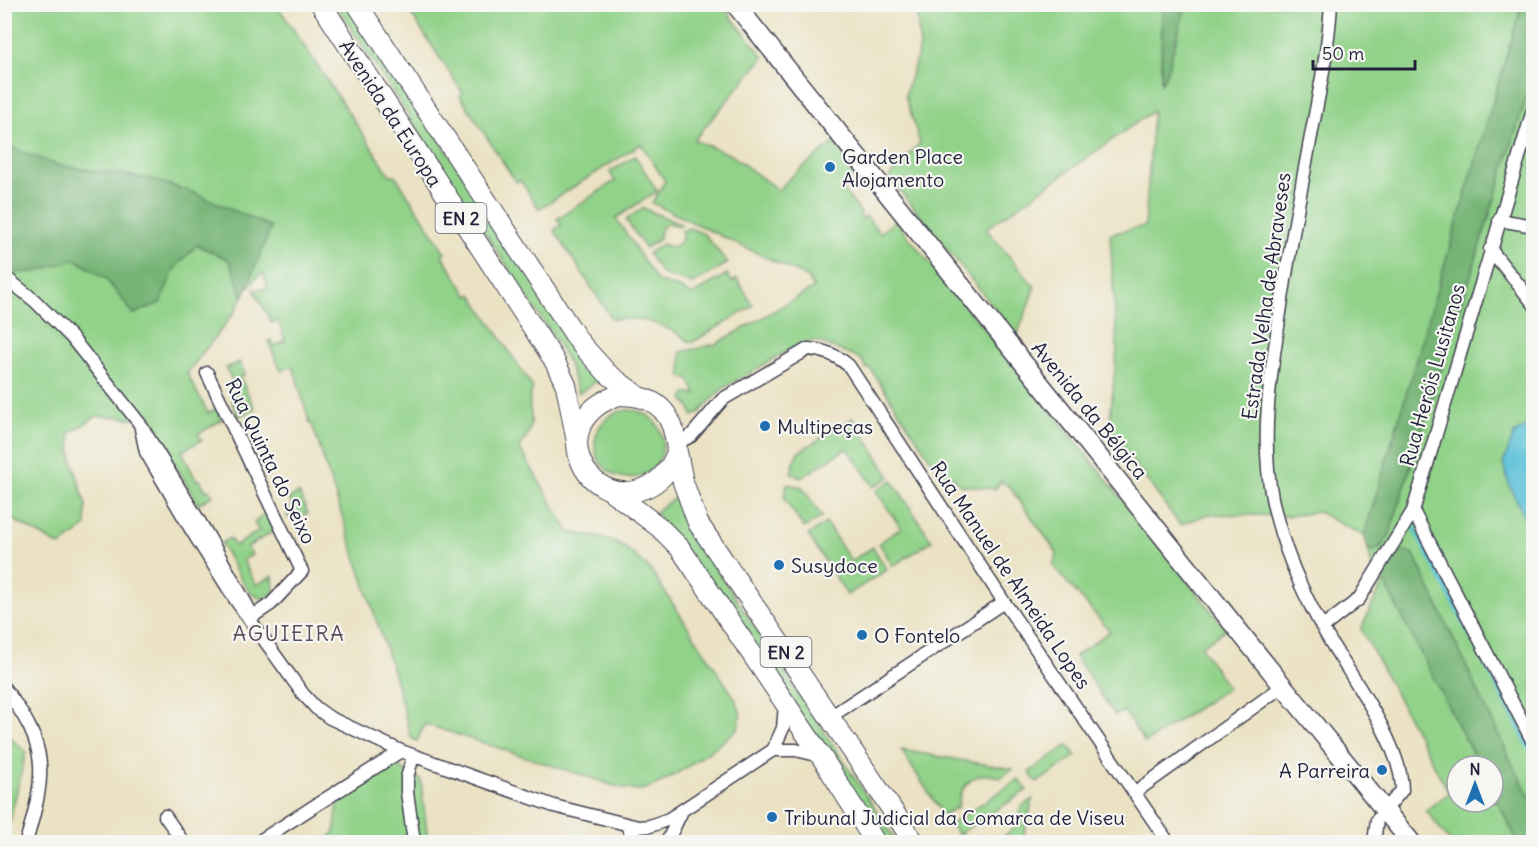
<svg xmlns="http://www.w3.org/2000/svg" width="1538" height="847" viewBox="0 0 1538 847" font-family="Delius,sans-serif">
<rect width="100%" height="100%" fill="#f6f6f2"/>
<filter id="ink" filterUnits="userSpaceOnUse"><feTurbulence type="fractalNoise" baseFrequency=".0167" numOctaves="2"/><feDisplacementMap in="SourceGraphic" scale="12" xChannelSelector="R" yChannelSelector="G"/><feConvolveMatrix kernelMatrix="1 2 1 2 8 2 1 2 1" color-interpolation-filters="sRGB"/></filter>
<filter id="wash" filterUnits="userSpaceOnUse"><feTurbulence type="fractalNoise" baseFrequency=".008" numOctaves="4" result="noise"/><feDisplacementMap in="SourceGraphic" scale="24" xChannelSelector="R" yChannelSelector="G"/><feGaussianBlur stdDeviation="1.35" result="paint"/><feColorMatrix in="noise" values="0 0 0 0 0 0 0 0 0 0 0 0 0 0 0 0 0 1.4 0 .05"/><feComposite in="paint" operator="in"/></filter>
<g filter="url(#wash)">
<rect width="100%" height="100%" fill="#ebe2c3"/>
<path fill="#91d289" stroke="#5a7a62" stroke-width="1.5" d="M5 5H277L390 175H395L445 252 442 255 468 296 472 294 533 388C522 409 543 420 519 447L569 532 610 540 627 549 650 569 735 698C740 709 743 718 737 729 720 745 663 787 640 790 622 791 600 780 582 775 530 759 477 741 425 724L417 741 411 738 395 677 312 424H310L293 366 281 371 268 341 271 340 274 346 285 341 278 320 272 323 254 290 268 288 263 273 253 280 254 283 248 287 234 313 187 373 208 413 217 409 222 420 198 434 202 440 182 451 196 480 199 479 206 491 209 490 213 496 198 504 148 419 97 416 70 433 72 459 86 505V526L60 546 5 515Z
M336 5H349L601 379C595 382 581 392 578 393L569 364 556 341Z
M405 5H721L764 57 694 140 731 155 778 190 794 174 834 143 855 170 843 190 861 213 859 215 862 219 866 216 880 233 896 220 901 228 1050 409 1226 629 1201 647 1228 688 1145 743 1124 711 1115 716 1075 656 1110 631 1053 566 1057 553 1009 486 1001 481 995 489 959 485 953 476 945 481 870 368 867 369 861 359 817 341 807 342 787 351 722 389 698 414 693 416 689 406 683 399 686 394H696L689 379 681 377V352L716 344 814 288 807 277 652 203 665 181 641 144 539 209 520 180 516 182 460 96 463 93Z
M914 5H1162L1161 83 1167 71 1186 5H1522L1364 536 1318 512 1289 516 1208 514 1180 525 1109 429 1117 348 1110 234 1145 226 1153 111 986 229 1035 287 1017 336 889 177 920 143 905 95 920 47 917 16Z
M1533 76V803L1511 761 1413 553 1372 568 1368 549 1374 551 1380 549 1389 536Z
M635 156 657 191 616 218 657 281 679 288 692 295 727 274 732 282 737 279 753 306 691 343C668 325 641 316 612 319L554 230 561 225 557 219 615 181 610 172Z
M643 208 682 225 679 227C668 219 658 226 659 239L645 248 626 220Z
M689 228 704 234 728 263 692 284 662 274 648 254 662 244 671 247C679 245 684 240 682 231Z
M239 362 245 374 240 377 255 409 238 417 232 402 235 386 226 368Z
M595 444a34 34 0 1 1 68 0a34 34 0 1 1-68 0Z
M853 418 890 477 874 487 847 448 801 478 791 473 797 453Z
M892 480 932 541 893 566 879 543 901 528 876 491Z
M787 484 802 487 822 517 804 528 784 498Z
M299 493 308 514 287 517 292 505 289 498Z
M675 498 679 499 686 521 708 556 897 842H887L656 513V511Z
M267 512 276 530 247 547 252 555 243 560 256 585 273 576 274 591C269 596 265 600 257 597 246 594 228 555 221 543L230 538 235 546 259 531 254 523Z
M826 523 851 561 873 547 887 570 847 595 808 535Z
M1384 580 1479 766H1457V802H1493V793L1518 842H1450L1426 810 1449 793 1361 629Z
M5 724 9 731 6 734 26 752 5 842Z
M1068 745 1076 756 1037 783 1029 772Z
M901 750 1013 769 1000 778C978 768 959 784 958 807L943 815Z
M393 764 421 780 428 842H321L334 834 338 802 354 788Z
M1019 779 1027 790 958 835 951 824Z
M1033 799 1022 842H968L977 837C1002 842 1019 833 1021 807Z"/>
<path fill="#74b475" stroke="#4b6b58" stroke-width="1.5" d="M1522 4 1533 5V76L1389 536 1379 549 1374 551 1368 549 1364 536Z
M1162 5H1186L1167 71 1161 85Z
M4 145 57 165 151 179 192 192 271 227 243 297 229 260 197 245 175 268 160 303 134 314 105 278 75 259 36 272 15 273 5 265Z
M1401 552 1413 553 1511 761 1533 803V842H1518L1493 793V766H1479L1380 574 1389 557Z"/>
<path fill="#5ac1d8" stroke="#3e728a" stroke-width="1.5" d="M1526 427H1533V550L1522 511 1510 487 1503 464 1514 434Z"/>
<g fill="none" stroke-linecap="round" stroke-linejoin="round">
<path stroke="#5ac1d8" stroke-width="4" d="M1414 528 1534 756"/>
</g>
</g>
<g filter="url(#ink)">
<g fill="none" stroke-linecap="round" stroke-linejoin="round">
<defs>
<path id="street" d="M1331 4C1328 55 1317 103 1308 152 1297 210 1286 268 1278 327 1269 385 1261 440 1272 498 1282 548 1304 597 1330 641 1353 679 1402 746 1402 790L1377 820 1374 842
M1499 220 1534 226
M1490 249 1534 304
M4 276 35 301 72 338 140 424 207 534 250 611
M207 373 302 571 271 604 253 616
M140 424 146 452 192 531 237 602 303 694 316 708 330 718 401 751 554 806 638 827 650 826 669 819 773 750
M677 443 691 436 723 399 808 349C824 350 837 355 849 366L1004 602 1168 842
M1413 511 1534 744
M1323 627 1359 599 1413 511 1534 107
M4 688C50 747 46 774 26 842
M785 704 783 728 773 750H796L821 756
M830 717 1004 602
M413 756 407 778V792L414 842
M1134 793 1283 686
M165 816 183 842
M627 826 638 842
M258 842 401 751
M667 842 682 811"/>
<path id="secondary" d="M735 4 1283 686 1411 842"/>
<path id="primary" d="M321 4 554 360 566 385 577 442
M357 4 580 343 607 373 636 395
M619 395C648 395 669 405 675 437 676 443 678 449 676 455 670 469 660 482 645 488 587 513 540 421 619 395Z
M677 452 683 482 698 523 914 842
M610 490 659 527 680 548 821 756 875 842"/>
</defs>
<use href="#street" stroke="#403f4f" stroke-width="15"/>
<use href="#secondary" stroke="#403f4f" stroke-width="21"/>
<use href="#primary" stroke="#403f4f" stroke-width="22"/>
<use href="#street" stroke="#fff" stroke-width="12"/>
<use href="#secondary" stroke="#fff" stroke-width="18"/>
<use href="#primary" stroke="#fff" stroke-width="20"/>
</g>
</g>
<g fill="#1f6fb2" stroke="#f6f6f2" stroke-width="2">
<circle cx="830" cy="167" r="6"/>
<circle cx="765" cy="426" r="6"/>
<circle cx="779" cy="565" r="6"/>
<circle cx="862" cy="635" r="6"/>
<circle cx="1382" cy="770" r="6"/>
<circle cx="772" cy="817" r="6"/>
</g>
<g text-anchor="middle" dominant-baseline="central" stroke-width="4.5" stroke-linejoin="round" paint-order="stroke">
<g fill="#f6f6f2" stroke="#626272" stroke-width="1.5">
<rect x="435.5" y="203" width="51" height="30" rx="4.5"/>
<rect x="760.5" y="637" width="51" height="30" rx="4.5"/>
</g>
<g font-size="18" font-weight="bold" fill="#22223b">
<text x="461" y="218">EN 2</text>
<text x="786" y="652">EN 2</text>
</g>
<g font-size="20" fill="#22223b" stroke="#f6f6f2">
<text transform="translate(391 113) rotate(57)">Avenida da Europa</text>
<text transform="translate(1266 296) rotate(-82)">Estrada Velha de Abraveses</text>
<text transform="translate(1432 375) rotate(-74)">Rua Heróis Lusitanos</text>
<text transform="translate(1090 410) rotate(51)">Avenida da Bélgica</text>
<text transform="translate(271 461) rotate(64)">Rua Quinta do Seixo</text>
<text transform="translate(1011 575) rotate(56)">Rua Manuel de Almeida Lopes</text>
</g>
<g font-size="20" fill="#22223b" stroke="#f6f6f2" text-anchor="start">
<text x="842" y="156">Garden Place<tspan x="842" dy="23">Alojamento</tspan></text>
<text x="777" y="426">Multipeças</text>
<text x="791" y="565">Susydoce</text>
<text x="874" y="635">O Fontelo</text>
<text x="1370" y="770" text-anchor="end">A Parreira</text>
<text x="784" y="817">Tribunal Judicial da Comarca de Viseu</text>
</g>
<g font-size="21" letter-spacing="1.5" fill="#5d4c59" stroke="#f6f6f2">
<text x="289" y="633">AGUIEIRA</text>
</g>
</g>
<rect width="1538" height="847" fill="none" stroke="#f6f6f2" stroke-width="24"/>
<g transform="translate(1475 784)"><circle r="28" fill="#f6f6f2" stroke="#a1a1a9" stroke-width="1.5"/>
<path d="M0-4.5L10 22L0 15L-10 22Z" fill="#1f6fb2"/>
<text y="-9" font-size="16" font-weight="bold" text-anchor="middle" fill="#22223b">N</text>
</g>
<path d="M1313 60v9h102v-9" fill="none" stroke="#22223b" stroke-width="3"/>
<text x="1322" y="60" font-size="18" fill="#22223b" stroke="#f6f6f2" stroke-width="4.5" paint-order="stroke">50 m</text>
</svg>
